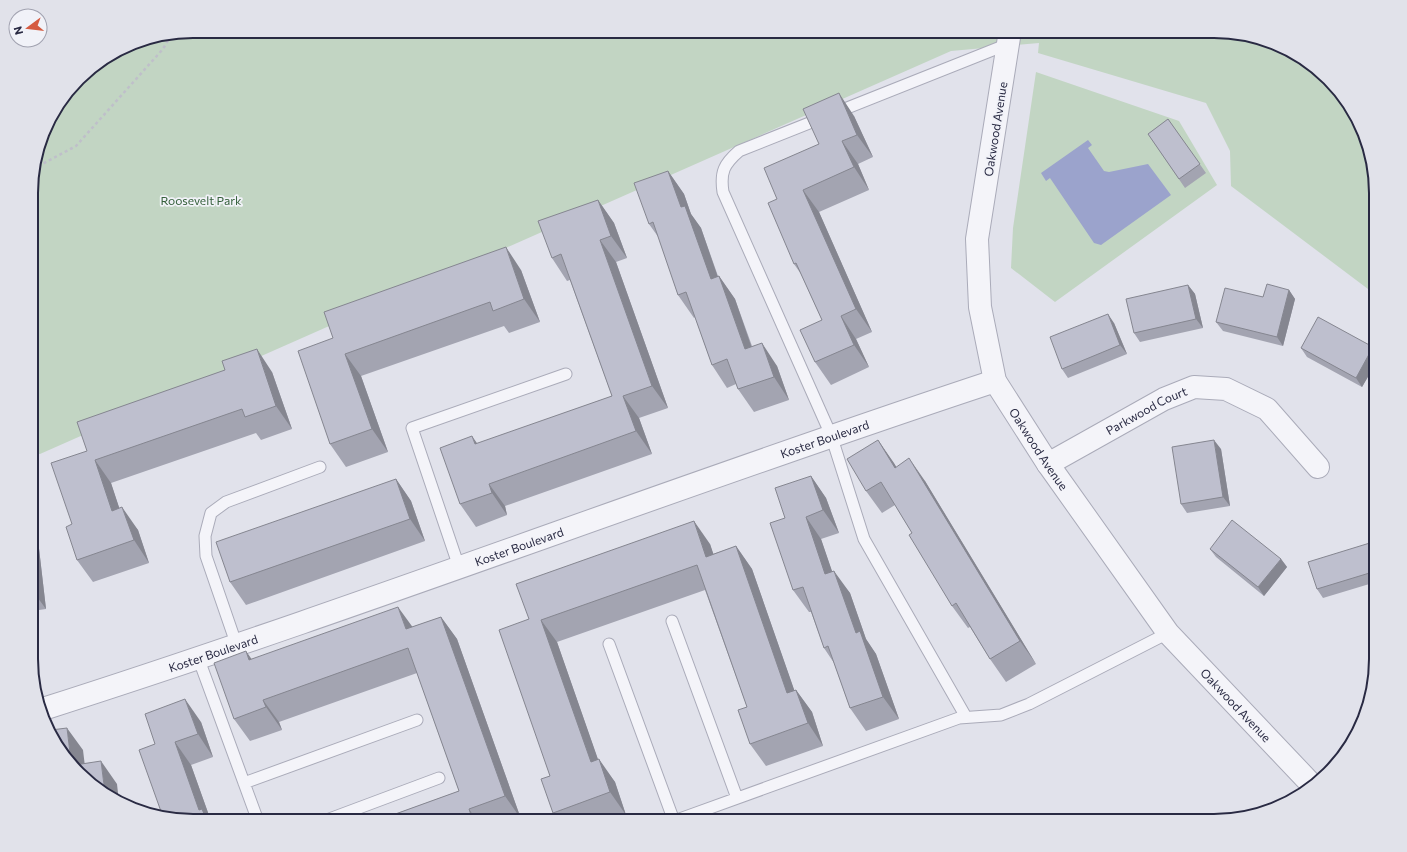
<svg xmlns="http://www.w3.org/2000/svg" width="1407" height="852" viewBox="0 0 1407 852" font-family="Commissioner,sans-serif">
<rect width="100%" height="100%" fill="#e1e2eb"/>
<path fill="#c2d5c3" d="M193 31H1214L1256 37 1295 53 1328 78 1354 112 1376 182V295L1231 186 1230 151 1206 103 1038 53 1039 43 951 51 40 454 32 453V172L48 121 86 71 131 43Z
M1036 72 1179 121 1217 185 1055 302 1011 268 1013 228Z"/>
<path fill="#9ba3cc" d="M1088 140 1092 145 1088 148 1104 171 1109 172 1148 164 1171 195 1101 245 1094 243 1050 178 1046 181 1041 173Z"/>
<g fill="none" stroke-linecap="round" stroke-linejoin="round">
<defs>
<path id="service" d="M459 567 412 428 566 374
M672 621 737 798
M609 644 674 821
M237 646 206 556 205 536 211 513 226 502 320 467
M199 660 258 821
M966 717 864 539 831 435 723 192C720 172 724 164 739 151L1008 44
M244 783 417 720
M324 821 439 778
M674 821 959 718 1001 715 1029 704 1168 633"/>
<g id="minor">
<path id="s1" d="M1010 31 977 239 980 307 995 381 1048 464 1168 633 1313 786"/>
<path id="s2" d="M1048 464 1164 399 1194 387 1226 389 1267 409 1318 467"/>
<path id="s3" d="M43 709C363 607 676 486 995 381"/>
</g>
</defs>
<use href="#service" stroke="#aaabb9" stroke-width="13"/>
<use href="#minor" stroke="#aaabb9" stroke-width="24"/>
<path stroke="#bfbfca" stroke-width="2.5" stroke-dasharray="3 3" stroke-linecap="butt" d="M33 169 76 146 163 49 171 35"/>
<use href="#service" stroke="#f4f4f9" stroke-width="11"/>
<use href="#minor" stroke="#f4f4f9" stroke-width="22"/>
</g>
<path fill="#a3a4b1" d="M767 31H783L770 36Z
M854 116 873 157 858 164 869 190 819 212 872 332 856 339 869 367 831 385 815 362 822 320 801 274 794 264 777 199 819 144Z
M1168 119 1206 173 1185 188 1148 134Z
M668 171 684 194 691 214 701 228 718 276H719L735 299 752 346 777 366 789 400 754 412 738 389 736 384 727 388 712 365 695 317 694 318 678 295 659 238 649 224Z
M598 200 614 223 627 258 616 262 668 408 639 418 652 454 505 506 507 515 476 527 460 504 477 444 612 396 570 280 567 281 552 258Z
M521 270 540 322 509 333 504 326 361 376 388 452 346 467 330 444 333 338Z
M1188 285 1195 294 1203 328 1140 342 1134 333Z
M1289 290 1295 299 1283 346 1223 331 1216 322 1263 297Z
M1114 323 1127 354 1068 378 1062 369Z
M1301 348 1376 350V363L1362 387 1307 357Z
M272 372 292 429 261 440 256 433 111 483 119 508 138 530 149 563 93 582 77 560 72 524 87 451Z
M878 440 896 467 925 481 1036 664 1006 682 990 659 970 627 968 628 952 606 912 533 895 505 882 513 866 491Z
M1221 449 1230 506 1187 513 1181 504Z
M811 476 826 498 839 533 821 539 832 572 850 593 866 639 876 654 899 719 866 731 850 708 834 663 824 648 811 612H809L793 590 785 518Z
M396 479 411 501 425 541 246 605 230 582Z
M32 510 35 514 46 609 32 611Z
M1373 542 1376 545V582L1323 598 1317 589Z
M710 544 713 554 736 546 752 569 794 690H796L812 712 823 746 766 766 750 744 747 707 705 590 557 642 598 760 615 782 626 815 609 821H559L553 813 550 776 529 619Z
M1210 549 1281 559 1287 567 1264 596 1216 557Z
M441 617 457 639 521 819 515 821H376L459 791 417 673 279 722 282 730 250 741 234 719 252 659 412 627Z
M201 722 213 757 191 765 211 821H193L155 744Z"/>
<path fill="#858690" d="M839 93 854 116 873 157 857 135Z
M842 141 858 164 869 190 854 167Z
M668 171 684 194 691 214 701 228 726 301 711 279 681 207Z
M803 190 819 212 872 332 856 309Z
M598 200 614 223 627 258 611 236Z
M600 240 616 262 668 408 652 386Z
M506 247 521 270 540 322 524 299Z
M719 276 735 299 760 372 745 349Z
M1188 285 1195 294 1203 328 1196 319Z
M1289 290 1295 299 1283 346 1277 337Z
M1108 314 1114 323 1127 354 1120 345Z
M841 316 856 339 869 367 854 345Z
M762 343 777 366 789 400 774 377Z
M1373 347 1376 350V363L1362 387 1356 378Z
M257 349 272 372 292 429 276 406Z
M345 354 361 376 388 452 372 429Z
M623 396 639 418 652 454 636 431Z
M472 436 488 459 475 444Z
M878 440 894 463 910 490 895 468Z
M1214 440 1221 449 1230 506 1223 497Z
M909 458 925 481 1036 664 1020 641Z
M95 460 111 483 128 534 112 511Z
M811 476 826 498 839 533 823 510Z
M396 479 411 501 425 541 410 519Z
M489 484 505 506 507 515 492 493Z
M122 507 138 530 149 563 134 540Z
M32 510 35 514 46 609 32 590Z
M806 517 821 539 841 597 825 574Z
M694 521 710 544 722 579 706 557Z
M736 546 752 569 803 715 787 693Z
M1281 559 1287 567 1264 596 1258 587Z
M834 571 850 593 866 639 876 654 899 719 883 697 856 633Z
M398 607 414 629H406Z
M441 617 457 639 521 819 505 796Z
M541 620 557 642 607 785 591 762Z
M246 651 262 674 249 660Z
M796 690 812 712 823 746 808 723Z
M185 699 201 722 213 757 198 734Z
M263 700 279 722 282 730 266 707Z
M67 728 83 750 86 775 71 761Z
M175 742 191 765 211 821H207L199 810Z
M599 759 615 782 626 815 610 792Z
M101 761 117 784 119 802 112 799 105 793Z
M469 809 477 821H473Z"/>
<path fill="#bebfce" stroke="#858690" d="M839 93 857 135 842 141 854 167 803 190 856 309 841 316 854 345 815 362 800 330 822 320 796 263 794 264 768 203 777 199 764 168 819 144 803 109Z
M1168 119 1200 164 1179 179 1148 134Z
M668 171 681 207 685 206 711 279 719 276 745 349 762 343 774 377 738 389 727 359 712 365 686 292 678 295 653 222 649 224 634 183Z
M598 200 611 236 600 240 652 386 623 396 636 431 489 484 492 493 460 504 440 448 472 436 475 444 612 396 561 254 552 258 538 221Z
M506 247 524 299 493 311 490 302 345 354 372 429 330 444 298 351 333 338 324 312Z
M1267 284 1289 290 1277 337 1216 322 1225 288 1263 297Z
M1188 285 1196 319 1134 333 1126 299Z
M1108 314 1120 345 1062 369 1050 337Z
M1318 317 1373 347 1356 378 1301 348Z
M257 349 276 406 245 417 242 409 95 460 112 511 122 507 134 540 77 560 66 527 72 524 51 463 87 451 77 422 225 370 222 361Z
M878 440 895 468 909 458 1020 641 990 659 956 603 952 606 909 535 912 533 881 482 866 491 847 459Z
M1214 440 1223 497 1181 504 1172 447Z
M811 476 823 510 806 517 825 574 834 571 856 633 860 631 883 697 850 708 828 646 824 648 803 587 793 590 770 523 785 518 775 488Z
M396 479 410 519 230 582 216 542Z
M1232 520 1281 559 1258 587 1210 549Z
M694 521 706 557 736 546 787 693 796 690 808 723 750 744 738 710 747 707 697 565 541 620 591 762 599 759 610 792 553 813 541 779 550 776 499 630 529 619 516 584Z
M1373 542 1376 550V571L1317 589 1308 562Z
M398 607 406 629 441 617 505 796 469 809 473 821H376L459 791 408 648 263 700 266 707 234 719 214 663 246 651 249 660Z
M185 699 198 734 175 742 199 810 202 809 207 821H193L163 817 139 750 155 744 145 714Z
M67 728 71 761 58 749 51 730Z
M101 761 105 793 75 765Z"/>
<g text-anchor="middle" dominant-baseline="central" stroke-width="3.5" stroke-linejoin="round" paint-order="stroke">
<g font-size="12" fill="#292a43" stroke="#f1f2f8">
<text transform="translate(995 129) rotate(-81)">Oakwood Avenue</text>
<text stroke="none"><textPath href="#s2" startOffset="112">Parkwood Court</textPath></text>
<text stroke="none"><textPath href="#s3" startOffset="827">Koster Boulevard</textPath></text>
<text stroke="none"><textPath href="#s1" startOffset="435">Oakwood Avenue</textPath></text>
<text stroke="none"><textPath href="#s3" startOffset="503">Koster Boulevard</textPath></text>
<text stroke="none"><textPath href="#s3" startOffset="179">Koster Boulevard</textPath></text>
<text stroke="none"><textPath href="#s1" startOffset="759">Oakwood Avenue</textPath></text>
</g>
<g font-size="12" fill="#35603b" stroke="#f1f2f8">
<text x="201" y="200">Roosevelt Park</text>
</g>
</g>
<path d="M0 0H1407V852H0ZM193 38H1214A155 155 0 0 1 1369 193V659A155 155 0 0 1 1214 814H193A155 155 0 0 1 38 659V193A155 155 0 0 1 193 38Z" fill="#e1e2ea" fill-rule="evenodd"/>
<path fill="none" stroke="#292a43" stroke-width="2" d="M193 38H1214A155 155 0 0 1 1369 193V659A155 155 0 0 1 1214 814H193A155 155 0 0 1 38 659V193A155 155 0 0 1 193 38Z"/>
<g transform="translate(28 28) rotate(255)"><circle r="19" fill="#f1f2f8" stroke="#a1a2b0"/>
<path d="M0-3L7 15L0 10L-7 15Z" fill="#d55b41"/>
<text y="-6" font-size="11" font-weight="bold" text-anchor="middle" fill="#292a43">N</text>
</g>
</svg>
